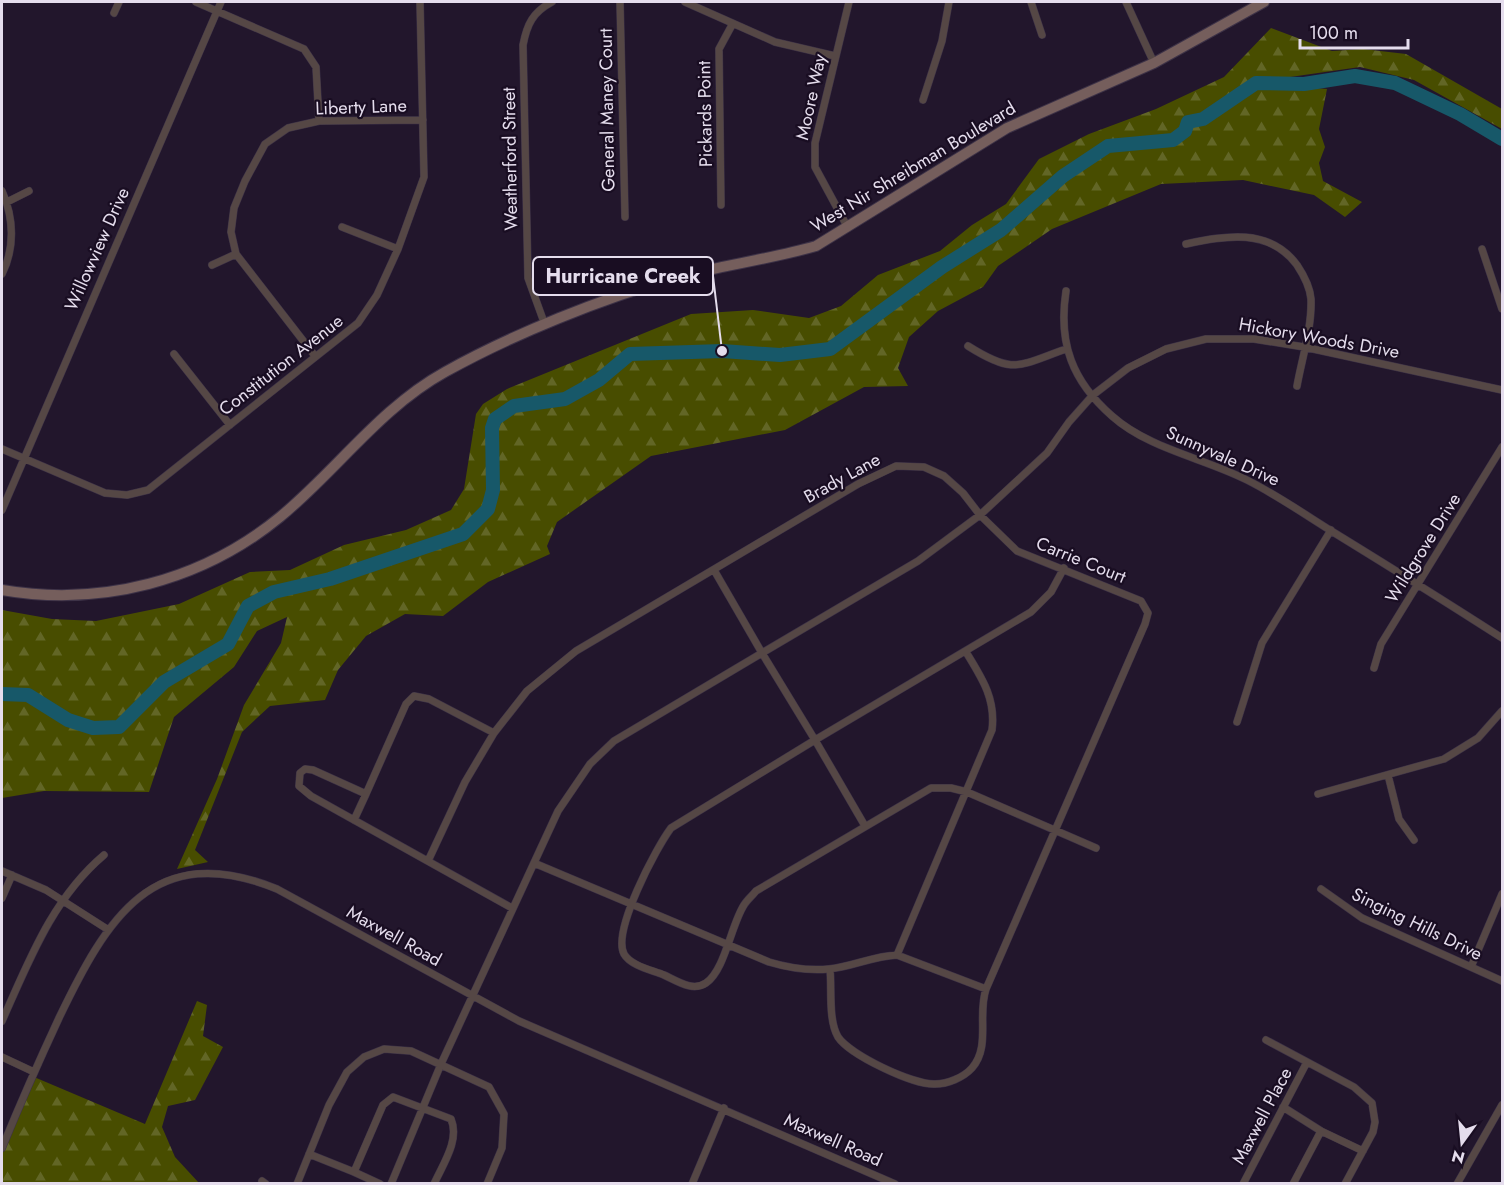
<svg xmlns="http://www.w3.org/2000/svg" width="1504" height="1185" viewBox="0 0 1504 1185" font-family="Jost,sans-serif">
<defs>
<pattern id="forest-firs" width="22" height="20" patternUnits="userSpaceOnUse" patternTransform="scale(1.5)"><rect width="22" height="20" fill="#484d00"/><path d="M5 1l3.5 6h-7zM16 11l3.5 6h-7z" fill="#626626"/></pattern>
</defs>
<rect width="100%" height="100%" fill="#22162c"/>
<path fill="url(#forest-firs)" d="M1271 28 1332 51 1363 49 1406 54 1502 109V129L1414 80 1360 67 1290 77 1293 86 1327 89 1319 129 1325 147 1319 163 1323 181 1362 202 1345 217 1314 195 1243 180 1161 184 1052 229 998 266 983 287 938 311 909 337 898 368 908 386 864 387 785 430 651 456 557 522 547 546 550 554 488 582 443 616 405 614 366 636 338 670 325 700 270 706 242 732 195 850 208 862 177 869 217 779 244 705 281 643 287 617 257 631 234 667 174 717 149 792 44 791 2 798V610L52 619 96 621 179 604 250 572 290 570 344 545 406 530 451 510 464 489 476 414 483 404 507 389 691 314 753 310 809 318 841 306 878 275 940 251 972 225 1006 204 1039 159 1089 134 1156 109 1224 77Z
M197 1001 207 1005 203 1036 223 1047 195 1100 168 1106 162 1127 175 1157 199 1183H2V1146L34 1077 145 1124Z"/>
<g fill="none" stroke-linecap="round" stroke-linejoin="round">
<path stroke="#175869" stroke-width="14" d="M2 694 28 695 68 720 93 728 119 727 164 682 228 644 248 606 274 592 330 579 463 534 488 509 493 490 492 428 495 419 514 406 565 399 599 380 630 354 722 351 780 355 830 349 942 267 1001 230 1063 176 1108 146 1173 140 1185 131 1188 122 1203 119 1256 83 1304 84 1355 76 1395 83 1460 114 1502 139"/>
<defs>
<path id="minor" d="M196 2 304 49 316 67 319 121
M620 2 625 217
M685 2 775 42 835 56
M1031 2 1042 35
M1126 2 1154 63
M114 13 119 2
M923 100 942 41 949 2
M2 191C14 218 15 248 2 274
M7 202 29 191
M721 205 719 49 732 25
M342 227 398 249
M848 228 815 167V143L849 2
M1186 244C1225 236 1269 227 1297 265 1303 274 1310 287 1311 299 1312 328 1302 358 1297 386
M1482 249 1502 309
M212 265 236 254
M1066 291C1058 343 1072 381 1112 416 1149 449 1204 458 1247 480 1277 495 1304 514 1333 532 1390 567 1446 602 1502 638
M545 325 528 278 523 45C527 24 533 12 552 2
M968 346C1014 375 1018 366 1066 349
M174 354 230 425
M315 356 236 254 231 232 234 208 245 181 265 144 288 128 319 121 423 120
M2 449 105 493 127 495 148 490 358 323 377 295 398 249 424 177 420 2
M2 510 221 2
M1064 568 1051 592 1031 612 815 740 762 653 918 561 980 515 1047 453 1069 422 1093 395 1128 368 1166 349 1206 339H1254L1304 347 1502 390
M1374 668 1381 644 1502 447
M1237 722 1262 643 1331 530
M1388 775 1399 819 1414 840
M1318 794 1444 759 1478 738 1502 711
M354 820 366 794
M865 826 815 740 671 828C656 848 612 931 624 954 631 966 652 970 664 975 677 981 693 992 706 983 725 970 731 925 744 905 747 900 752 896 756 891L931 788H951L967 792 1096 848
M428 861 465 782 494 733
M534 863 769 962C789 968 808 971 829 969 852 967 873 956 897 955L986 989
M2 871 46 890 107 929
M1321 889 1362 918 1502 981
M2 898 12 875
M512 908 311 796 299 786 300 773 305 769 313 770 366 794 406 704 414 696 429 699 494 733 527 691 576 651 858 484 896 466 924 467 944 476 963 493 980 515 1017 551 1141 601 1148 613 1145 624 986 989C977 1015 991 1046 972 1068 963 1078 947 1084 935 1084 913 1085 850 1055 838 1037 828 1020 832 989 830 969
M897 955 992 730C996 699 982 678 966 652
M1471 967 1502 894
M2 1021C29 961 52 899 104 855
M1266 1040 1354 1087 1372 1103 1375 1122 1373 1132 1345 1184
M2 1057 34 1072
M1283 1107 1321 1131 1363 1151
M2 1148C20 1104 39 1061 59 1018 106 920 153 838 277 889L519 1021 895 1184
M309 1154 354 1172
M262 1181 266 1184
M297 1184 329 1105 347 1072 364 1057 384 1049 411 1051 489 1087 504 1114 502 1148 487 1184
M380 1184 354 1172 383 1105 393 1097 451 1119C460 1140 443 1164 434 1184
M391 1184 441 1064 558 811 590 764 614 741 762 653 714 570
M692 1184 724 1108
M1243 1184 1307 1062
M1293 1184 1321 1131
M1457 1184 1502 1105"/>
<path id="secondary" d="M2 590C101 607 202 581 280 517 337 470 380 408 445 372 513 334 603 298 678 277 724 265 771 259 816 246L1007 128 1154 63 1264 2"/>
</defs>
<use href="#minor" stroke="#3d3247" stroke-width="8"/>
<use href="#secondary" stroke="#3d3247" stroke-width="12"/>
<use href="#minor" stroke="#554745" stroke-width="7"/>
<use href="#secondary" stroke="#755e5c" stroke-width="10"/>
</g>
<g text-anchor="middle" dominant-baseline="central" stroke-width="4.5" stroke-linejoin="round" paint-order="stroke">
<g font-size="18" fill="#e5dded" stroke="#190d22">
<text transform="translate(811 97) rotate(-78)">Moore Way</text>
<text transform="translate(361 107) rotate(-2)">Liberty Lane</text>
<text transform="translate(607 110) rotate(-91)">General Maney Court</text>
<text transform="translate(705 114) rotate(-91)">Pickards Point</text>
<text transform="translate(510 159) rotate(-91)">Weatherford Street</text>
<text transform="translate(913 167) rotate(-31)">West Nir Shreibman Boulevard</text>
<text transform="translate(97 249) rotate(-66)">Willowview Drive</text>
<text transform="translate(1319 338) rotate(10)">Hickory Woods Drive</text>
<text transform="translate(281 365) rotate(-38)">Constitution Avenue</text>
<text transform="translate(1223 456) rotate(24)">Sunnyvale Drive</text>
<text transform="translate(842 478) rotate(-29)">Brady Lane</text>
<text transform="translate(1423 548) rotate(-58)">Wildgrove Drive</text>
<text transform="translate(1081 560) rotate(22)">Carrie Court</text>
<text transform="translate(1417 924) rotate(26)">Singing Hills Drive</text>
<text transform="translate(394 936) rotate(29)">Maxwell Road</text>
<text transform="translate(1262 1116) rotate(-62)">Maxwell Place</text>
<text transform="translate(833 1140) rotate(24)">Maxwell Road</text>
</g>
</g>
<path fill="none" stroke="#e5dded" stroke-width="2" d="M722 351L713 276"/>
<circle fill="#e5dded" stroke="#190d22" stroke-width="2" cx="722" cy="351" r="6"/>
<rect fill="#190d22" stroke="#e5dded" stroke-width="2" x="533" y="257" width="180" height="38" rx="6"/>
<g font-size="20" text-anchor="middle" font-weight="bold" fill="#e5dded">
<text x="623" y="283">Hurricane Creek</text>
</g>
<rect width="1504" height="1185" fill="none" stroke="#e5dded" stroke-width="6"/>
<g transform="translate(1462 1143) rotate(195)" stroke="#190d22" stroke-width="4.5" paint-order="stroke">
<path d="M0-4.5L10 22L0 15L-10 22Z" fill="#e5dded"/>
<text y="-9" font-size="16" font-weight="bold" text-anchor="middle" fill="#e5dded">N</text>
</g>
<path d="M1300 39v9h108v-9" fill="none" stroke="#e5dded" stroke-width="3"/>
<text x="1309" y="39" font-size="18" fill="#e5dded" stroke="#190d22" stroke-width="4.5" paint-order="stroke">100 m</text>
</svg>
